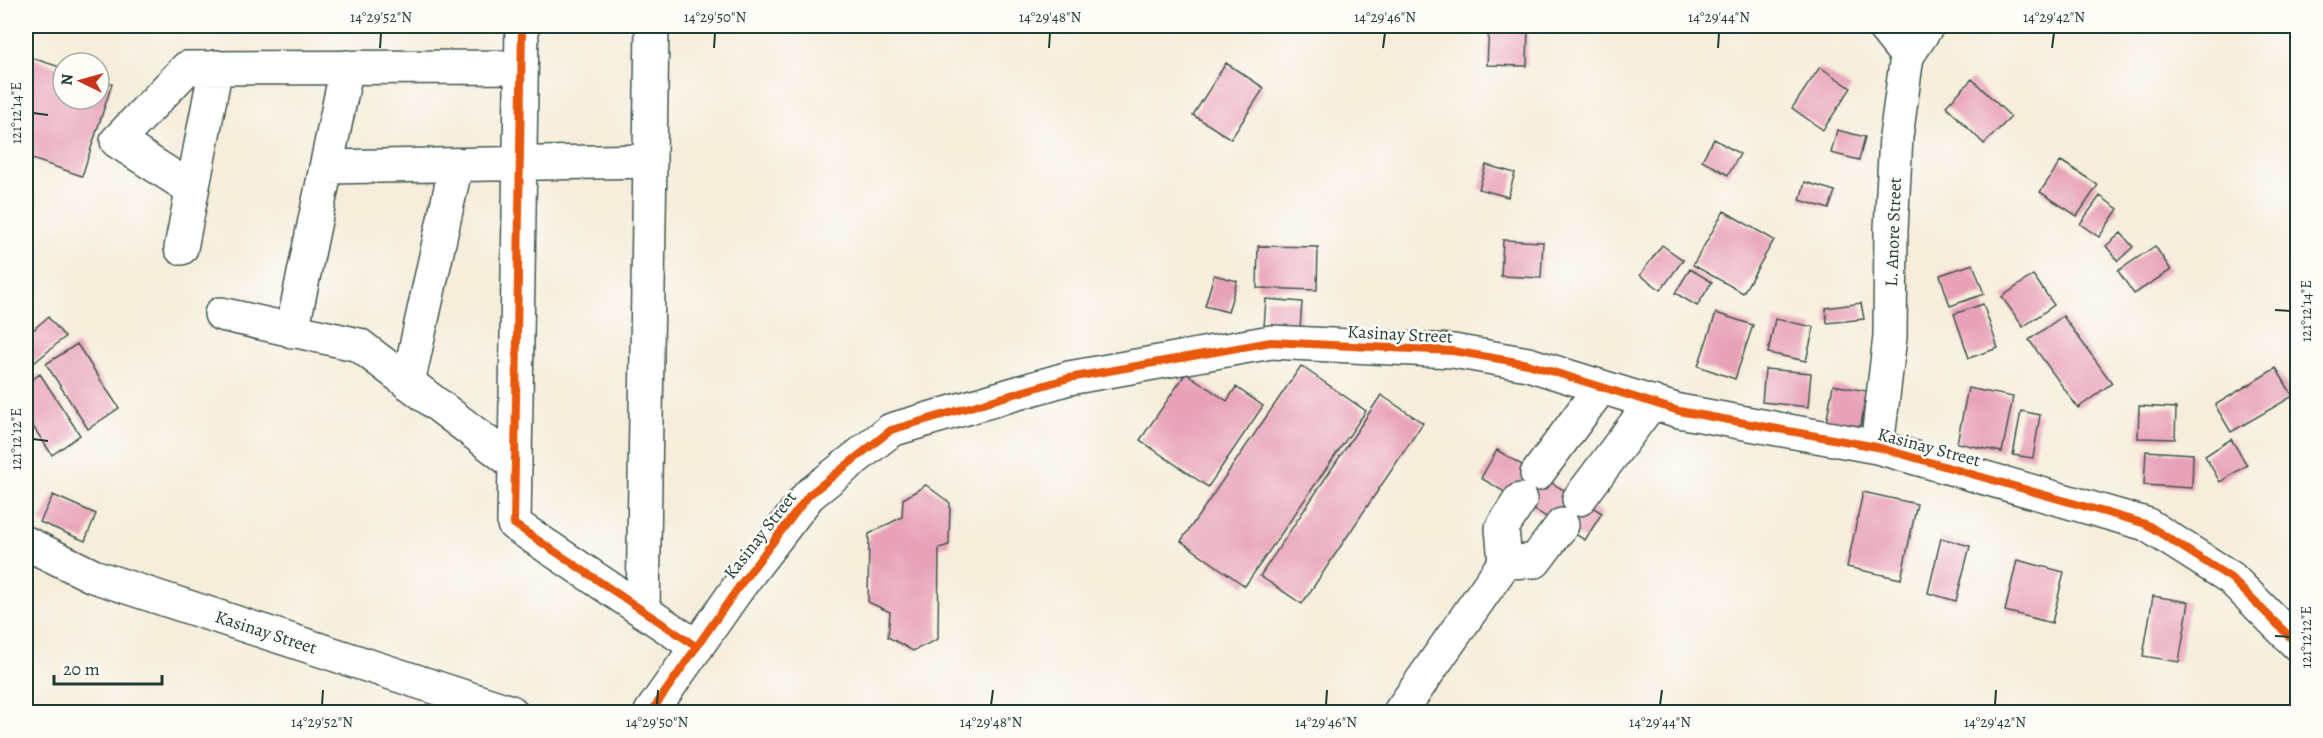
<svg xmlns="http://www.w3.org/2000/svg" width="2323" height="738" viewBox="0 0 2323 738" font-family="Alegreya,serif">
<rect width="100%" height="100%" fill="#fdfcf7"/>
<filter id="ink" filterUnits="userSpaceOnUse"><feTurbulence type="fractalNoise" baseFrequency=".0167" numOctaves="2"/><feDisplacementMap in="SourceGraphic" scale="12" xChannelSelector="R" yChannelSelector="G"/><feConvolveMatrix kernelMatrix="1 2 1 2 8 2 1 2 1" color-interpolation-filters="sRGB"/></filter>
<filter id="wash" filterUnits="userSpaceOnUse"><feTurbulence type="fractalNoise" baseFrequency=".008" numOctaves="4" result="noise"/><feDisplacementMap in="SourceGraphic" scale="24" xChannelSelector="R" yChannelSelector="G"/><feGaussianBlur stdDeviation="1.35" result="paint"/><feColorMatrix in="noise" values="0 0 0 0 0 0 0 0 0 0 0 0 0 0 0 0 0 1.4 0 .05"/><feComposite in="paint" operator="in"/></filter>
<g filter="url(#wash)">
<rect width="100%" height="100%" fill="#f6edda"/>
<g id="blocks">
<path fill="#e8a1b7" d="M1489 26H1528L1527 66 1487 65Z
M26 56 63 68V99H99V80L112 84 82 176 26 157Z
M1226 63 1264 88 1231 139 1193 115Z
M1820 67 1851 88 1823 130 1792 108Z
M1972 79 2011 117 1984 144 1946 106Z
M1837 130 1865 137 1859 160 1831 153Z
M1714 139 1740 154 1728 175 1702 160Z
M2061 161 2098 185 2077 216 2040 192Z
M1486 165 1515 173 1508 197 1479 189Z
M1805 182 1835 191 1829 209 1800 200Z
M2100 196 2118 209 2099 237 2080 224Z
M1724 211 1774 240 1743 293 1693 265Z
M2121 233 2133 247 2118 261 2106 246Z
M1503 240 1543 242 1541 278 1501 276Z
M1662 245 1683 260 1661 290 1640 275Z
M1258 246 1318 247 1317 290 1257 288Z
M2155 246 2171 270 2134 294 2118 271Z
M1973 264 1984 294 1950 306 1940 275Z
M1690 269 1712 282 1697 306 1675 293Z
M1214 275 1237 281 1228 312 1205 306Z
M2033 275 2054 305 2023 327 2002 297Z
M1266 299 1302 302 1300 329 1264 327Z
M1861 303 1864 319 1827 323 1826 308Z
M1983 304 1998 348 1969 358 1954 314Z
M1716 313 1753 325 1735 379 1698 366Z
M2063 316 2112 383 2078 408 2029 340Z
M48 317 65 337 27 369 26 336Z
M1775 319 1814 327 1806 361 1768 353Z
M77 344 119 408 88 429 46 364Z
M1301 366 1366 411 1245 586 1181 541Z
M2276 368 2293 396 2231 432 2215 405Z
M1765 369 1811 373 1808 407 1762 402Z
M1186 373 1227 401 1236 387 1263 406 1208 487 1140 440Z
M40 374 80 435 52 455 26 416V384Z
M1833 385 1867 391 1860 430 1826 424Z
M1968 388 2013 397 2002 452 1957 443Z
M1381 395 1423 423 1302 604 1260 576Z
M2139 406 2176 408 2175 439 2138 438Z
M2021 411 2040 415 2033 458 2013 455Z
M2231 439 2247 465 2220 482 2205 456Z
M1497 450 1602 513 1585 540 1481 478Z
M2146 451 2193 454 2192 488 2144 485Z
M926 485 950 503 949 545 939 548 938 639 913 651 888 637 890 612 868 602 869 534 902 517 903 499Z
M1863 492 1917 504 1901 579 1847 567Z
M53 495 96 514 85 541 40 522Z
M1941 538 1970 546 1956 601 1928 593Z
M2017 560 2064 572 2052 623 2005 611Z
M2153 596 2189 602 2179 662 2143 656Z"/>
</g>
</g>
<g filter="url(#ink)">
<use href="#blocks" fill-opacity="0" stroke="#3f574d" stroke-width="1.5"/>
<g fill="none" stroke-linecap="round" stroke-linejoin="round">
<defs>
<path id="street" d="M522 26 514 524 697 647
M1907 56 1927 26
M326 167 650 161
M192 189 117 141 187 68 521 67
M181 248 216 67
M221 314 359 345 515 464
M292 331 347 67
M408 383 456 165
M1537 474 1601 387
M1579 499 1652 402
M1505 562 1535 561 1562 525
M643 611 652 26
M1400 712 1505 562 1502 528 1520 500"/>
<path id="secondary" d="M1877 447 1890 337 1891 229 1896 137 1907 56 1883 26
M26 543 93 576 511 712
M651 712 740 585 809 495 891 430 1069 378 1271 342 1453 351 1528 364 1679 411 1877 447 2146 524 2231 578 2298 645"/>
</defs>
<use href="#street" stroke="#3f574d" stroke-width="36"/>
<use href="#secondary" stroke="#3f574d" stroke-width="36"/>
<use href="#street" stroke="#fff" stroke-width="33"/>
<use href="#secondary" stroke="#fff" stroke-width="33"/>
<defs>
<path id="cycleway" d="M522 26 514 524 697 647
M651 712 740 585 809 495 891 430 1069 378 1271 342 1453 351 1528 364 1679 411 1877 447 2146 524 2231 578 2298 645"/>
</defs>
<use href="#cycleway" stroke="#fdfcf7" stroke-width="11"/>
<use href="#cycleway" stroke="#e8590c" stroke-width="8"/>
</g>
</g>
<path fill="none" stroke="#1f3d34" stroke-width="2" d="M380 48 381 33M714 48 715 33M1049 48 1050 33M1383 48 1385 33M1718 48 1719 33M2052 48 2054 33M33 113 48 115M2275 310 2290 311M33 439 48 441M2275 636 2290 637M322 705 323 690M657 705 658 690M991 705 993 690M1326 705 1327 690M1660 705 1662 690M1995 705 1996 690"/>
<g text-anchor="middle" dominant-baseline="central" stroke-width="5" stroke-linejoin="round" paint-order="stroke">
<g font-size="18" fill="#1f3d34" stroke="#fdfcf7">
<text transform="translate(1893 232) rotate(-88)">L. Anore Street</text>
<text transform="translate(1400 334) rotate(3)">Kasinay Street</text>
<text transform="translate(1929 447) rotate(15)">Kasinay Street</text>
<text transform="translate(760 535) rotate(-52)">Kasinay Street</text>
<text transform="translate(266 632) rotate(18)">Kasinay Street</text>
</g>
</g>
<rect width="2323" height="738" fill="none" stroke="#fdfcf7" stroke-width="66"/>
<g transform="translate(81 81) rotate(275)"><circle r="28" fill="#fdfcf7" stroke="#a4b0a9" stroke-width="1.5"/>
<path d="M0-4.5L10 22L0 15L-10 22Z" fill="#c8321e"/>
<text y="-9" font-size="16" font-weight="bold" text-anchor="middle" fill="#1f3d34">N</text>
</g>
<path d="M54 675v9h108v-9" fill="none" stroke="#1f3d34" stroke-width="3"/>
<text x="63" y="675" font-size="18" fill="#1f3d34" stroke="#fdfcf7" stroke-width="4.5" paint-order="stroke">20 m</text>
<rect x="33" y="33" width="2257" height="672" fill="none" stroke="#1f3d34" stroke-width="2"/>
<g font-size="15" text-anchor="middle" fill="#1f3d34">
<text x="381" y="22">14°29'52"N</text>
<text x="715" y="22">14°29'50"N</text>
<text x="1050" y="22">14°29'48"N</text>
<text x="1385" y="22">14°29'46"N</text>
<text x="1719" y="22">14°29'44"N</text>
<text x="2054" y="22">14°29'42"N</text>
<text transform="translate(16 113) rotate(-90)" y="5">121°12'14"E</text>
<text transform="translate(2306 311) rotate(-90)" y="5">121°12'14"E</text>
<text transform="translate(16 439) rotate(-90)" y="5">121°12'12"E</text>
<text transform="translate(2306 637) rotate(-90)" y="5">121°12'12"E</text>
<text x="322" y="727">14°29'52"N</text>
<text x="657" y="727">14°29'50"N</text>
<text x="991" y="727">14°29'48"N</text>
<text x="1326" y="727">14°29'46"N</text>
<text x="1660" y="727">14°29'44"N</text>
<text x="1995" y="727">14°29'42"N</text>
</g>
</svg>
